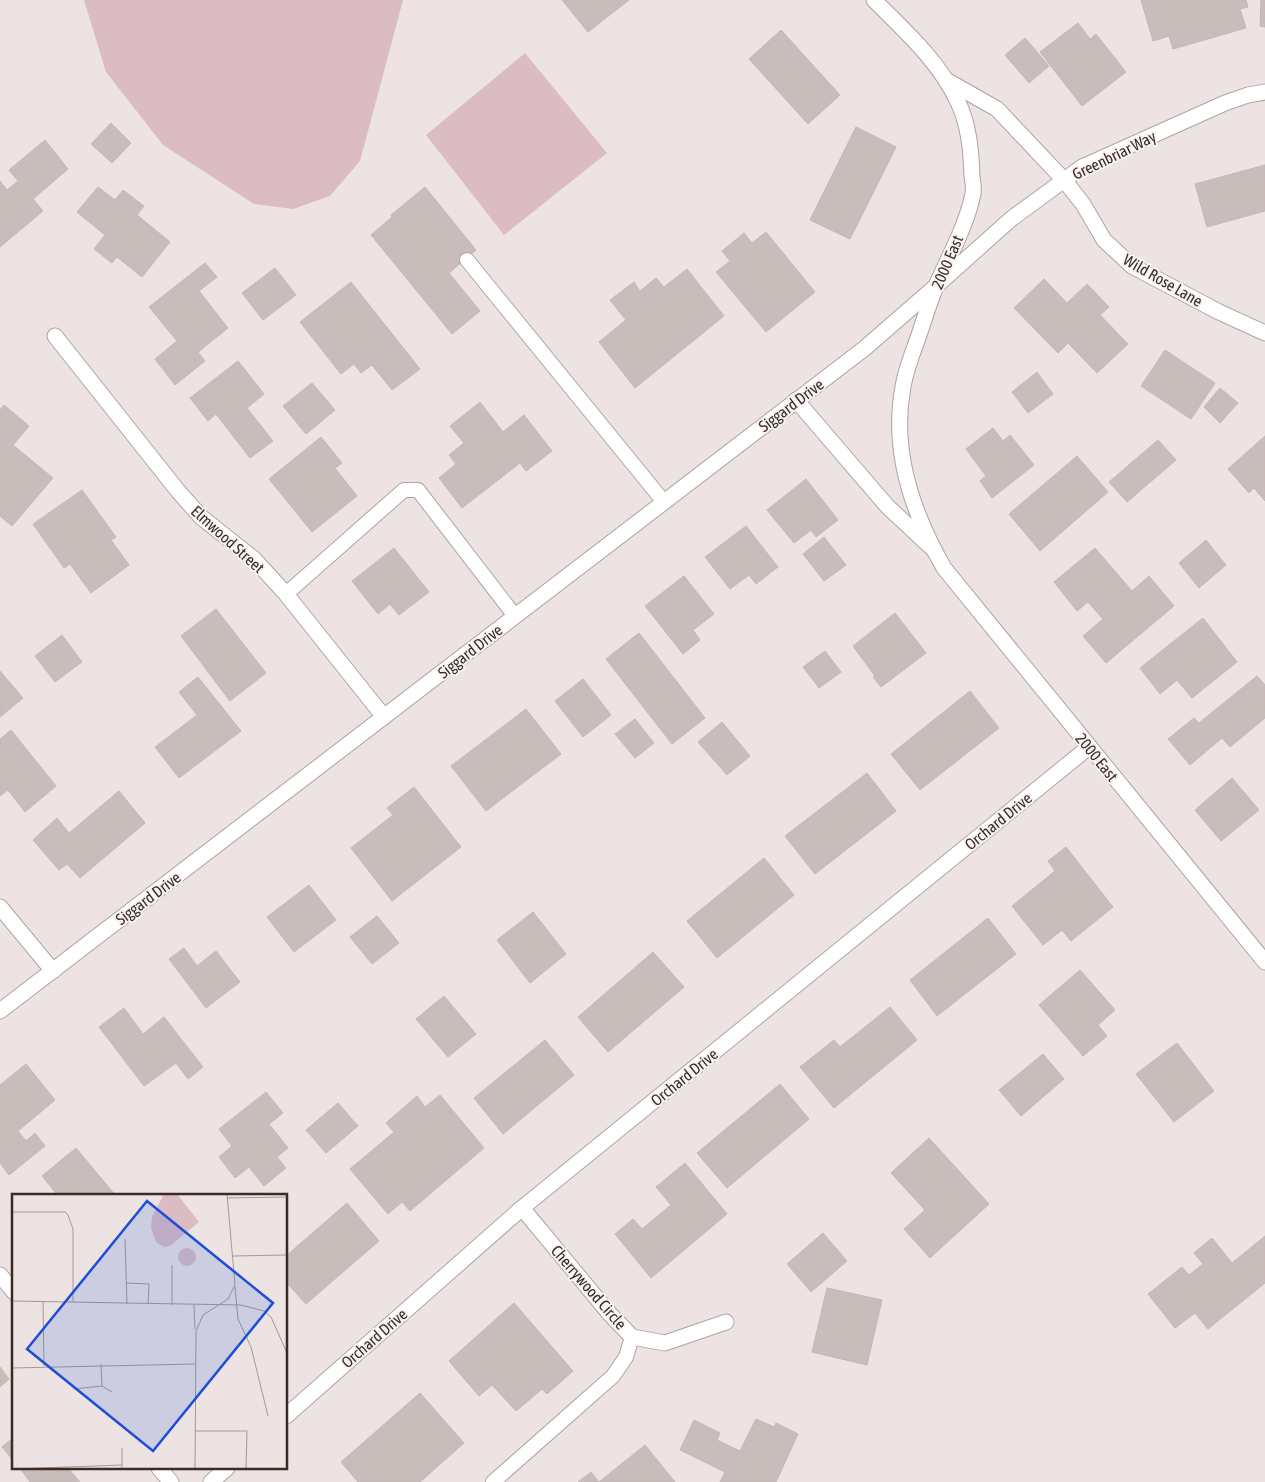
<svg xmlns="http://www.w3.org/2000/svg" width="1265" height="1482" viewBox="0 0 1265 1482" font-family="'Asap Condensed',sans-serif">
<rect width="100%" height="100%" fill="#ece3e2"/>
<path fill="#dcbcc3" d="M84 0H403L360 161 330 196 293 209 254 204 163 145 106 72Z
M525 53 607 153 504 235 426 135Z"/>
<path fill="#c9bdbb" stroke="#c5b7b5" d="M562 0H629L588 32Z
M1141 0H1246L1248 7 1240 9 1246 28 1173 49 1169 36 1153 41Z
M1261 0H1265V27L1260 26Z
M1078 23 1090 39 1096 34 1126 72 1082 106 1040 52Z
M781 30 840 95 808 124 749 59Z
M1025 38 1049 66 1029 83 1005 55Z
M111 123 131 143 112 163 91 144Z
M856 127 896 147 850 239 810 220Z
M45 140 68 169 33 199 43 211 0 247V181L7 190 18 181 9 170Z
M1265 165V211L1207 227 1195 184Z
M98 187 115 200 123 190 144 206 137 215 170 242 142 277 117 257 112 263 94 249 105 235 77 212Z
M425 187 476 250 449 273 480 311 452 334 371 235 392 217 391 215Z
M766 232 815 292 766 332 716 272 730 261 722 251 744 233 752 243Z
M205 263 217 277 199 291 228 328 198 352 205 361 175 385 155 359 177 341 149 307Z
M275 268 296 295 263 320 242 293Z
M687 269 724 316 635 388 599 342 626 320 610 300 634 282 640 291 656 278 664 287Z
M1044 279 1067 303 1087 284 1109 307 1100 315 1128 344 1097 373 1068 343 1058 353 1014 308Z
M351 282 420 369 392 390 372 365 361 373 354 364 341 374 300 322Z
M1165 350 1215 383 1191 419 1141 386Z
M238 361 264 394 247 408 273 441 250 458 216 414 208 421 190 398Z
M1037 372 1053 394 1028 413 1012 392Z
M312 383 335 410 306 434 283 406Z
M1220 388 1238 403 1220 423 1204 407Z
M480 402 503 432 524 415 552 451 526 471 520 463 462 508 439 478 456 464 449 455 464 443 450 426Z
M4 405 29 426 13 445 53 478 12 526 0 516V410Z
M993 428 1003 441 1010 435 1034 465 992 498 980 481 986 476 966 449Z
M1265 436V501L1254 488 1249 493 1228 469Z
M321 437 342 463 335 468 357 496 312 532 269 479Z
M1158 440 1176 460 1127 502 1109 482Z
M1077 456 1108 492 1040 551 1009 514Z
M806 479 838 520 816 537 811 530 794 543 767 510Z
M82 490 116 537 111 540 129 565 91 593 70 564 64 568 33 524Z
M746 526 778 567 756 584 749 575 730 589 705 557Z
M824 537 846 565 824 581 803 554Z
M1206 540 1226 565 1199 588 1179 563Z
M394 548 429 592 399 615 390 604 378 614 352 581Z
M1095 548 1132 591 1149 576 1174 606 1106 663 1083 636 1103 619 1088 602 1077 611 1054 582Z
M684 576 714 614 693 630 700 640 683 654 645 606Z
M216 609 266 673 230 701 181 636Z
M895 613 926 653 881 687 873 677 875 676 853 646Z
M1203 618 1237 662 1192 698 1177 680 1160 694 1140 668Z
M639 633 705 718 672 744 606 659Z
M62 635 82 662 55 682 35 656Z
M825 651 841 672 819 688 803 667Z
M0 671 23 698 0 717Z
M1257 676 1265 685V718L1230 747 1222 738 1190 765 1168 739 1194 718 1199 723Z
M198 677 241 731 179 778 155 747 197 715 179 692Z
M583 679 611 715 583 737 555 701Z
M970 691 999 728 920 790 891 754Z
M526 709 561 754 486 811 451 766Z
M635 719 654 743 635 758 615 734Z
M722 722 750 756 727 775 698 742Z
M11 730 56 786 25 812 8 790 0 796V739Z
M867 773 896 811 815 874 785 836Z
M1232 778 1259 810 1221 841 1195 810Z
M414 787 461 847 392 901 351 848 393 815 387 808Z
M119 791 145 823 80 878 67 864 59 870 33 840 57 818 69 833Z
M1066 847 1113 907 1071 941 1062 930 1043 945 1012 906 1055 871 1048 861Z
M764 858 794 895 717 958 687 921Z
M309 885 336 920 294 952 267 917Z
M533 912 566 954 530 983 497 940Z
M377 916 399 943 372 964 350 937Z
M988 918 1016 954 937 1016 910 980Z
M184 948 197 966 216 951 240 982 206 1008 169 959Z
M653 952 684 987 608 1052 578 1017Z
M1080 970 1115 1010 1098 1025 1107 1036 1083 1056 1039 1005Z
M444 996 476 1034 448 1057 416 1019Z
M890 1007 917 1040 834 1108 800 1067 834 1040 840 1047Z
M124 1008 143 1034 164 1017 203 1067 188 1079 176 1063 144 1086 99 1027Z
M545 1040 574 1075 503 1134 474 1098Z
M1177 1043 1214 1091 1174 1122 1136 1074Z
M1043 1054 1064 1079 1021 1116 999 1090Z
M26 1064 55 1100 18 1131 26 1141 35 1133 45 1146 9 1175 0 1163V1085Z
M780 1084 809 1119 727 1188 697 1153Z
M266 1092 283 1113 269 1124 288 1148 277 1157 286 1168 264 1186 249 1167 235 1178 219 1157 232 1146 219 1129Z
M440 1095 484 1148 410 1211 402 1202 388 1214 350 1169 394 1132 386 1123 417 1096 425 1107Z
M338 1103 358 1126 326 1153 306 1130Z
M929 1138 989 1204 930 1258 904 1229 925 1210 891 1173Z
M76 1148 116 1196H58L42 1176Z
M685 1163 727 1214 651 1278 615 1234 633 1219 642 1229 671 1205 656 1187Z
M347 1203 379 1241 306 1304 286 1282V1256Z
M823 1233 847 1261 811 1292 787 1264Z
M1265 1236V1283L1208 1329 1195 1313 1175 1328 1148 1294 1182 1267 1189 1275 1203 1264 1194 1253 1212 1238 1232 1263Z
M827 1288 882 1300 867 1365 812 1352Z
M514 1303 573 1371 547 1394 542 1389 516 1411 492 1385 479 1396 449 1361Z
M0 1367 9 1379 0 1387Z
M420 1393 464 1443 420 1482H358L341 1462Z
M756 1419 774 1427 776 1423 798 1434 776 1482H720L725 1472 680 1450 694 1420 720 1433 717 1440 740 1451Z
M14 1437V1461L2 1447Z
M645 1445 675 1482H578L591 1472 599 1482Z
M20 1468H68L80 1482H30Z"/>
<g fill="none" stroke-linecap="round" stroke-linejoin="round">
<defs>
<path id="lane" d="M467 260 664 502
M286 594 404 490H418L515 616
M493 1482 613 1376 626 1357 632 1337"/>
<path id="street" d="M1064 180 1083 204 1104 240 1132 266 1219 312 1265 333
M935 287 1011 219 1082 167 1225 103 1248 95 1265 92
M55 336 178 491 201 517 254 559 286 594 384 717
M796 400 887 506 933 549
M0 907 53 971
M522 1208 609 1313 632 1337 665 1343 726 1322
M0 1275 14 1292
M286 1416 522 1208 1089 747
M159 1468 171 1482
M211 1482 227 1468"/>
<path id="secondary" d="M874 0C905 31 939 61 958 102 969 125 971 150 972 176 973 182 974 189 973 194 966 227 949 256 936 286 930 301 925 317 920 332 914 350 906 368 903 387 891 450 913 514 944 568L1265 962
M946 80 997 109 1064 180
M0 1011 865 348 935 287"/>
</defs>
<use href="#lane" stroke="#b0a4a1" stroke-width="16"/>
<use href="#street" stroke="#b0a4a1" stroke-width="17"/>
<use href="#secondary" stroke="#b1a09c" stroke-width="17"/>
<use href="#lane" stroke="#fff" stroke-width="14"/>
<use href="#street" stroke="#fff" stroke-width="15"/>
<use href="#secondary" stroke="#fff" stroke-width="15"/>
</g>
<g text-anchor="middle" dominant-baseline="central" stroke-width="4" stroke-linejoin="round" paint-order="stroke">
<g font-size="16" fill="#3c2a23" stroke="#f8f3f3">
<text transform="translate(1114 155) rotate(-26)">Greenbriar Way</text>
<text transform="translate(947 262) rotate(-67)">2000 East</text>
<text transform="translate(1163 280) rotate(30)">Wild Rose Lane</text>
<text transform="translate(791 405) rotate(-37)">Siggard Drive</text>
<text transform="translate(228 539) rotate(42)">Elmwood Street</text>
<text transform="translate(470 651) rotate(-38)">Siggard Drive</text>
<text transform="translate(1097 757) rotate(51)">2000 East</text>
<text transform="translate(998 821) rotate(-39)">Orchard Drive</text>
<text transform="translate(148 898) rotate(-37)">Siggard Drive</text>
<text transform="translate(684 1077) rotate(-39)">Orchard Drive</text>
<text transform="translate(589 1287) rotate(49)">Cherrywood Circle</text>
<text transform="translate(374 1338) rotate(-41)">Orchard Drive</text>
</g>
</g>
<g transform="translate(12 1194)">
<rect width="275" height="275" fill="#ece3e2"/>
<path d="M152 0H165L187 28 158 52 152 53 144 48 139 34 140 23ZM166 63a9 9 0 1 1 18 0a9 9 0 1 1-18 0Z" fill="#dcbcc3"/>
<path fill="none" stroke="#a69996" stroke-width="1" d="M215 4 275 3M0 18H53L56 21 61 35V108M113 45 115 110M221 62 275 61M160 71V111M115 89 137 90 136 110M223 93 226 125 239 153 256 222M0 107 229 111 252 117 259 123 275 159M31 107 32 172M182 111 183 135M89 170 90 192 100 198M0 174 183 170M61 195 90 192M183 237H235L234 275M110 254V275M0 275 110 271M183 275 184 137 191 121 216 105 223 91 215 0"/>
<path fill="#1d4ed8" fill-opacity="0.15" stroke="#1d4ed8" stroke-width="2.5" d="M135 7 261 109 141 257 15 155Z"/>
<rect width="275" height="275" fill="none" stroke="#3c2a23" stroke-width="2.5"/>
</g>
</svg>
